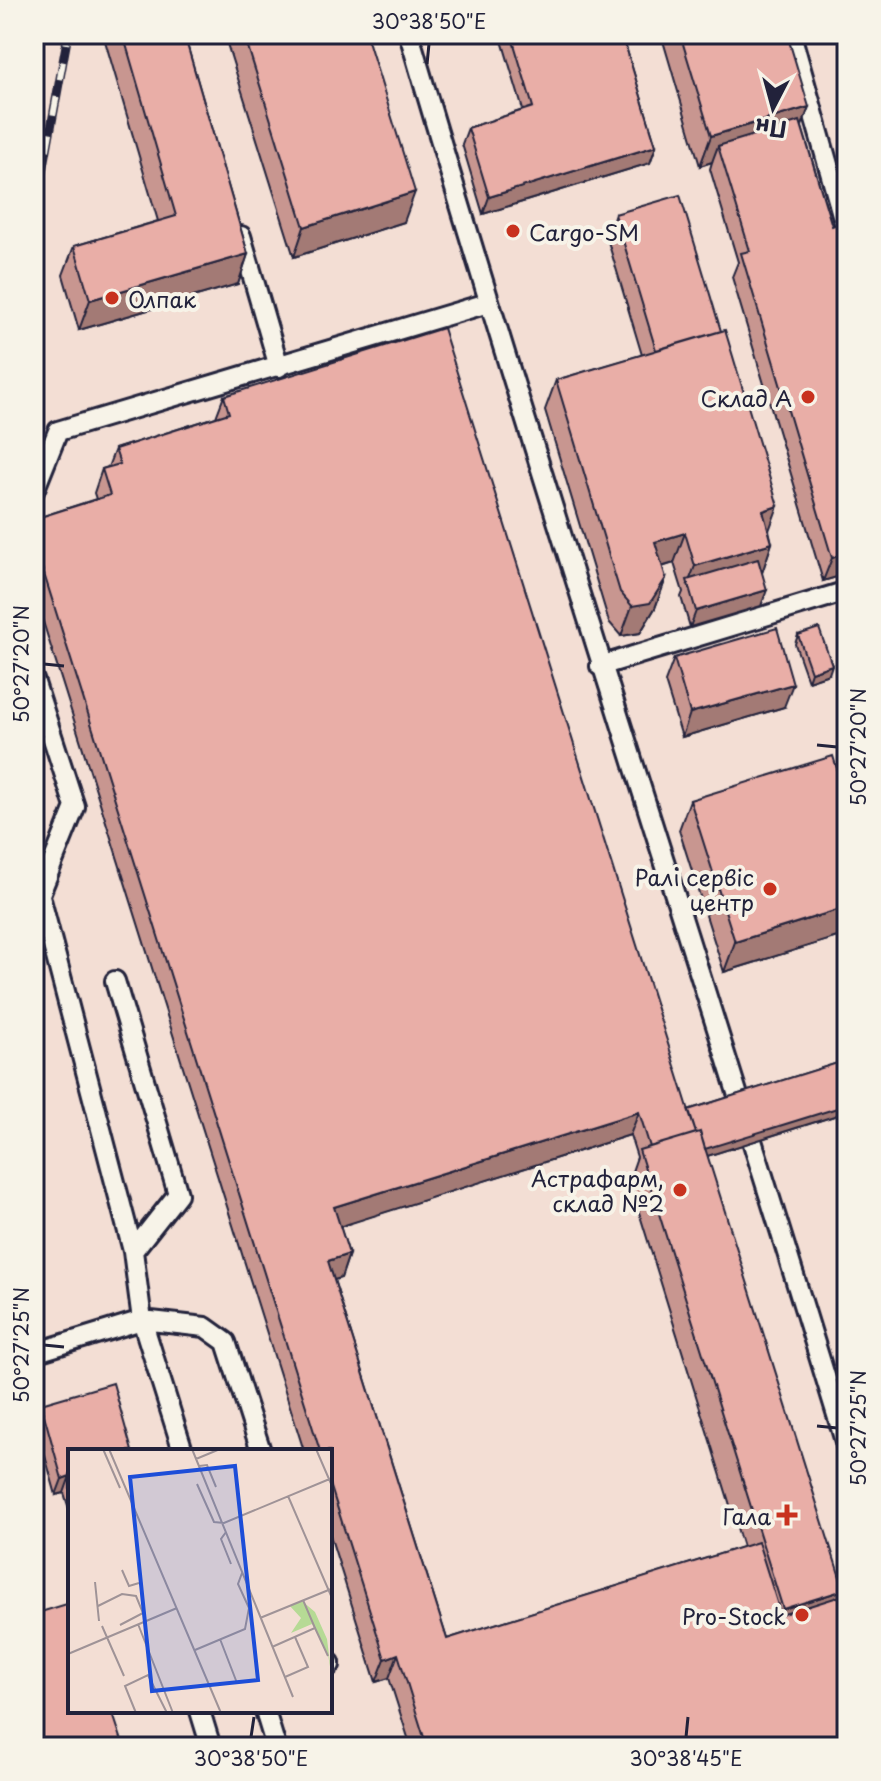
<svg xmlns="http://www.w3.org/2000/svg" width="881" height="1781" viewBox="0 0 881 1781" font-family="'Playpen Sans',sans-serif">
<rect width="100%" height="100%" fill="#f3ded4"/>
<filter id="ink" filterUnits="userSpaceOnUse"><feTurbulence type="fractalNoise" baseFrequency=".0125" numOctaves="2"/><feDisplacementMap in="SourceGraphic" scale="16" xChannelSelector="R" yChannelSelector="G"/><feConvolveMatrix kernelMatrix="1 2 1 2 8 2 1 2 1" color-interpolation-filters="sRGB"/></filter>
<g filter="url(#ink)">
<g fill="none" stroke-linecap="round" stroke-linejoin="round">
<defs>
<path id="service" d="M409 34C548 508 704 976 847 1448
M791 34 847 232
M241 236 279 367
M34 491 58 431 488 303
M600 666 847 591
M34 680 75 807 40 894
M34 873 133 1251 142 1320 183 1451
M115 981 178 1194 133 1251
M34 1353 142 1320 205 1327 226 1342 261 1451
M330 1663V1665
M200 1711 211 1747
M265 1711 276 1747"/>
</defs>
<use href="#service" stroke="#22223b" stroke-width="24"/>
<use href="#service" stroke="#f7f3e8" stroke-width="18"/>
<defs>
<path id="rail" d="M34 221 68 34"/>
</defs>
<use href="#rail" stroke="#22223b" stroke-width="9"/>
<use href="#rail" stroke="#f7f3e8" stroke-width="6" stroke-dasharray="18" stroke-linecap="butt"/>
</g>
<path fill="#c89690" stroke="#22223b" stroke-width="2" fill-rule="evenodd" d="M103 34H184L248 254 238 284 79 330 63 275 74 246 158 221Z
M224 34H366L404 222 294 257Z
M500 34H622L656 146 650 163 483 214 462 144 468 128 523 110Z
M661 34H787L802 127 832 226 847 244V574L823 581 732 277 738 262 710 169 712 162 700 166Z
M615 214 769 530 772 543 762 572 761 606 690 627 681 597 683 592 674 563 662 567 666 578 655 608 640 633 621 636 609 622 545 410 556 380 642 355 607 238Z
M224 396 688 1110 847 1060V1112L707 1156 841 1596 847 1747H411L389 1678 376 1682 330 1535V1451H304L34 593V519L96 499 94 493 102 469 108 467 115 449 216 417ZM630 1135 637 1157 629 1180 743 1547 447 1639 334 1280 341 1278 349 1254 340 1226Z
M798 635 829 674 808 681 795 644Z
M674 658 784 707 682 737 665 682Z
M690 800H847V934L724 972 679 830Z
M41 1404 70 1451V1512L64 1493 56 1495 35 1420Z"/>
<path fill="#a37a75" stroke="#22223b" stroke-width="2" d="M809 107 798 137 718 146 712 162 700 166 711 136Z
M656 146 650 163 483 214 489 197Z
M415 192 404 222 294 257 304 227Z
M248 254 238 284 79 330 90 300Z
M778 506 767 536 763 511Z
M685 533 674 563 644 572 655 542Z
M772 543 762 573 688 584 695 566Z
M847 553V574L823 581 832 558Z
M666 578 655 608 640 633 621 636 632 606Z
M767 590 761 606 690 627 696 611Z
M832 665 829 674 808 681 811 672Z
M793 684 784 707 682 737 690 713Z
M847 907V934L724 972 735 942Z
M847 1105V1112L647 1175 651 1152Z
M639 1112 630 1135 326 1231 334 1207Z
M349 1254 341 1278 319 1284 328 1261Z
M70 1476 64 1493 56 1495 62 1479Z
M844 1590 833 1620 772 1639 783 1609Z
M398 1654 389 1678 376 1682 385 1659Z"/>
<path fill="#e9aea7" stroke="#22223b" stroke-width="2" d="M123 34H184L248 254 90 300 74 246 176 216Z
M244 34H366L415 192 304 227Z
M511 34H622L656 146 489 197 468 128 533 107Z
M680 34H787L809 107 711 136Z
M800 121 832 226 841 223 847 244V553L832 558 741 253 750 251 718 146Z
M680 195 721 331 656 350 615 214Z
M443 328 696 1133 650 1147 639 1112 334 1207 349 1254 328 1261 447 1639 758 1542 781 1615 841 1596 847 1614V1747H427L398 1654 385 1659 330 1484V1451H320L34 542V519L110 495 102 469 120 464 115 449 229 413 224 396Z
M725 330 778 506 763 511 772 543 695 566 685 533 655 542 666 578 650 603 632 606 620 592 556 380Z
M758 559 767 590 696 611 687 580Z
M777 628 793 684 690 713 674 658Z
M819 628 832 665 811 672 798 635Z
M833 756 847 800V907L735 942 690 800Z
M847 1060V1105L705 1149 700 1132 696 1133 688 1110Z
M700 1132 844 1590 783 1609 639 1150Z
M113 1383 132 1451H70V1476L62 1479 41 1404Z
M34 1588 42 1612 34 1614Z
M70 1603V1711H112L124 1747H34V1614Z"/>
</g>
<path fill="none" stroke="#22223b" stroke-width="3" d="M427 64 429 44M44 664 64 666M817 745 837 747M44 1345 64 1347M817 1426 837 1428M251 1737 254 1717M686 1737 688 1717"/>
<g fill="#c8321e" stroke="#f7f3e8" stroke-width="3">
<circle cx="513" cy="231" r="8"/>
<circle cx="112" cy="298" r="8"/>
<circle cx="808" cy="397" r="8"/>
<circle cx="770" cy="889" r="8"/>
<circle cx="680" cy="1190" r="8"/>
<path d="M783 1503h8v8h8v8h-8v8h-8v-8h-8v-8h8z"/>
<circle cx="802" cy="1615" r="8"/>
</g>
<g text-anchor="middle" dominant-baseline="central" stroke-width="8" stroke-linejoin="round" paint-order="stroke">
<g font-size="22" fill="#22223b" stroke="#f7f3e8" text-anchor="end">
<text x="529" y="231" text-anchor="start">Cargo-SM</text>
<text x="128" y="298" text-anchor="start">Олпак</text>
<text x="792" y="397">Склад A</text>
<text x="754" y="876">Ралі сервіс<tspan x="754" dy="25">центр</tspan></text>
<text x="664" y="1177">Астрафарм,<tspan x="664" dy="25">склад №2</tspan></text>
<text x="771" y="1515">Гала</text>
<text x="786" y="1615">Pro-Stock</text>
</g>
</g>
<g transform="translate(68 1449)">
<rect width="264" height="264" fill="#f3ded4"/>
<path d="M234 152 247 163 259 190 264 230 260 205 244 175 223 184 233 169 222 157Z" fill="#b6da95"/>
<path fill="none" stroke="#9f9397" stroke-width="2" d="M35 0 52 39M41 0 153 264M124 0 225 248M248 0 264 37M128 10 152 0M131 17 139 16 148 38M129 35 146 73 156 74 264 29M220 47 264 149M158 83 153 90 163 115M54 121 61 137 71 134M27 133 31 172M30 157 54 145 68 147 75 164 52 176M192 169 263 140M70 175 105 264M34 177 56 227M247 179 260 207M152 190 169 234M204 198 247 179 235 151M127 201 177 180 181 159 170 135 174 124M0 205 109 159M217 228 240 218 227 188M68 264 57 237 80 226 99 264"/>
<path fill="#1d4ed8" fill-opacity="0.15" stroke="#1d4ed8" stroke-width="4" d="M167 17 190 231 84 242 62 28Z"/>
<rect width="264" height="264" fill="none" stroke="#22223b" stroke-width="4"/>
</g>
<rect width="881" height="1781" fill="none" stroke="#f7f3e8" stroke-width="88"/>
<g transform="translate(773 108) rotate(186)" stroke="#f7f3e8" stroke-width="6" paint-order="stroke">
<path d="M0-6L14 30L0 20L-14 30Z" fill="#22223b"/>
<text y="-12" font-size="22" font-weight="bold" text-anchor="middle" fill="#22223b">Пн</text>
</g>
<rect x="44" y="44" width="793" height="1693" fill="none" stroke="#22223b" stroke-width="3"/>
<g font-size="20" text-anchor="middle" fill="#22223b">
<text x="429" y="29">30°38'50"E</text>
<text transform="translate(22 664) rotate(-90)" y="7">50°27'20"N</text>
<text transform="translate(859 747) rotate(-90)" y="7">50°27'20"N</text>
<text transform="translate(22 1345) rotate(-90)" y="7">50°27'25"N</text>
<text transform="translate(859 1428) rotate(-90)" y="7">50°27'25"N</text>
<text x="251" y="1766">30°38'50"E</text>
<text x="686" y="1766">30°38'45"E</text>
</g>
</svg>
